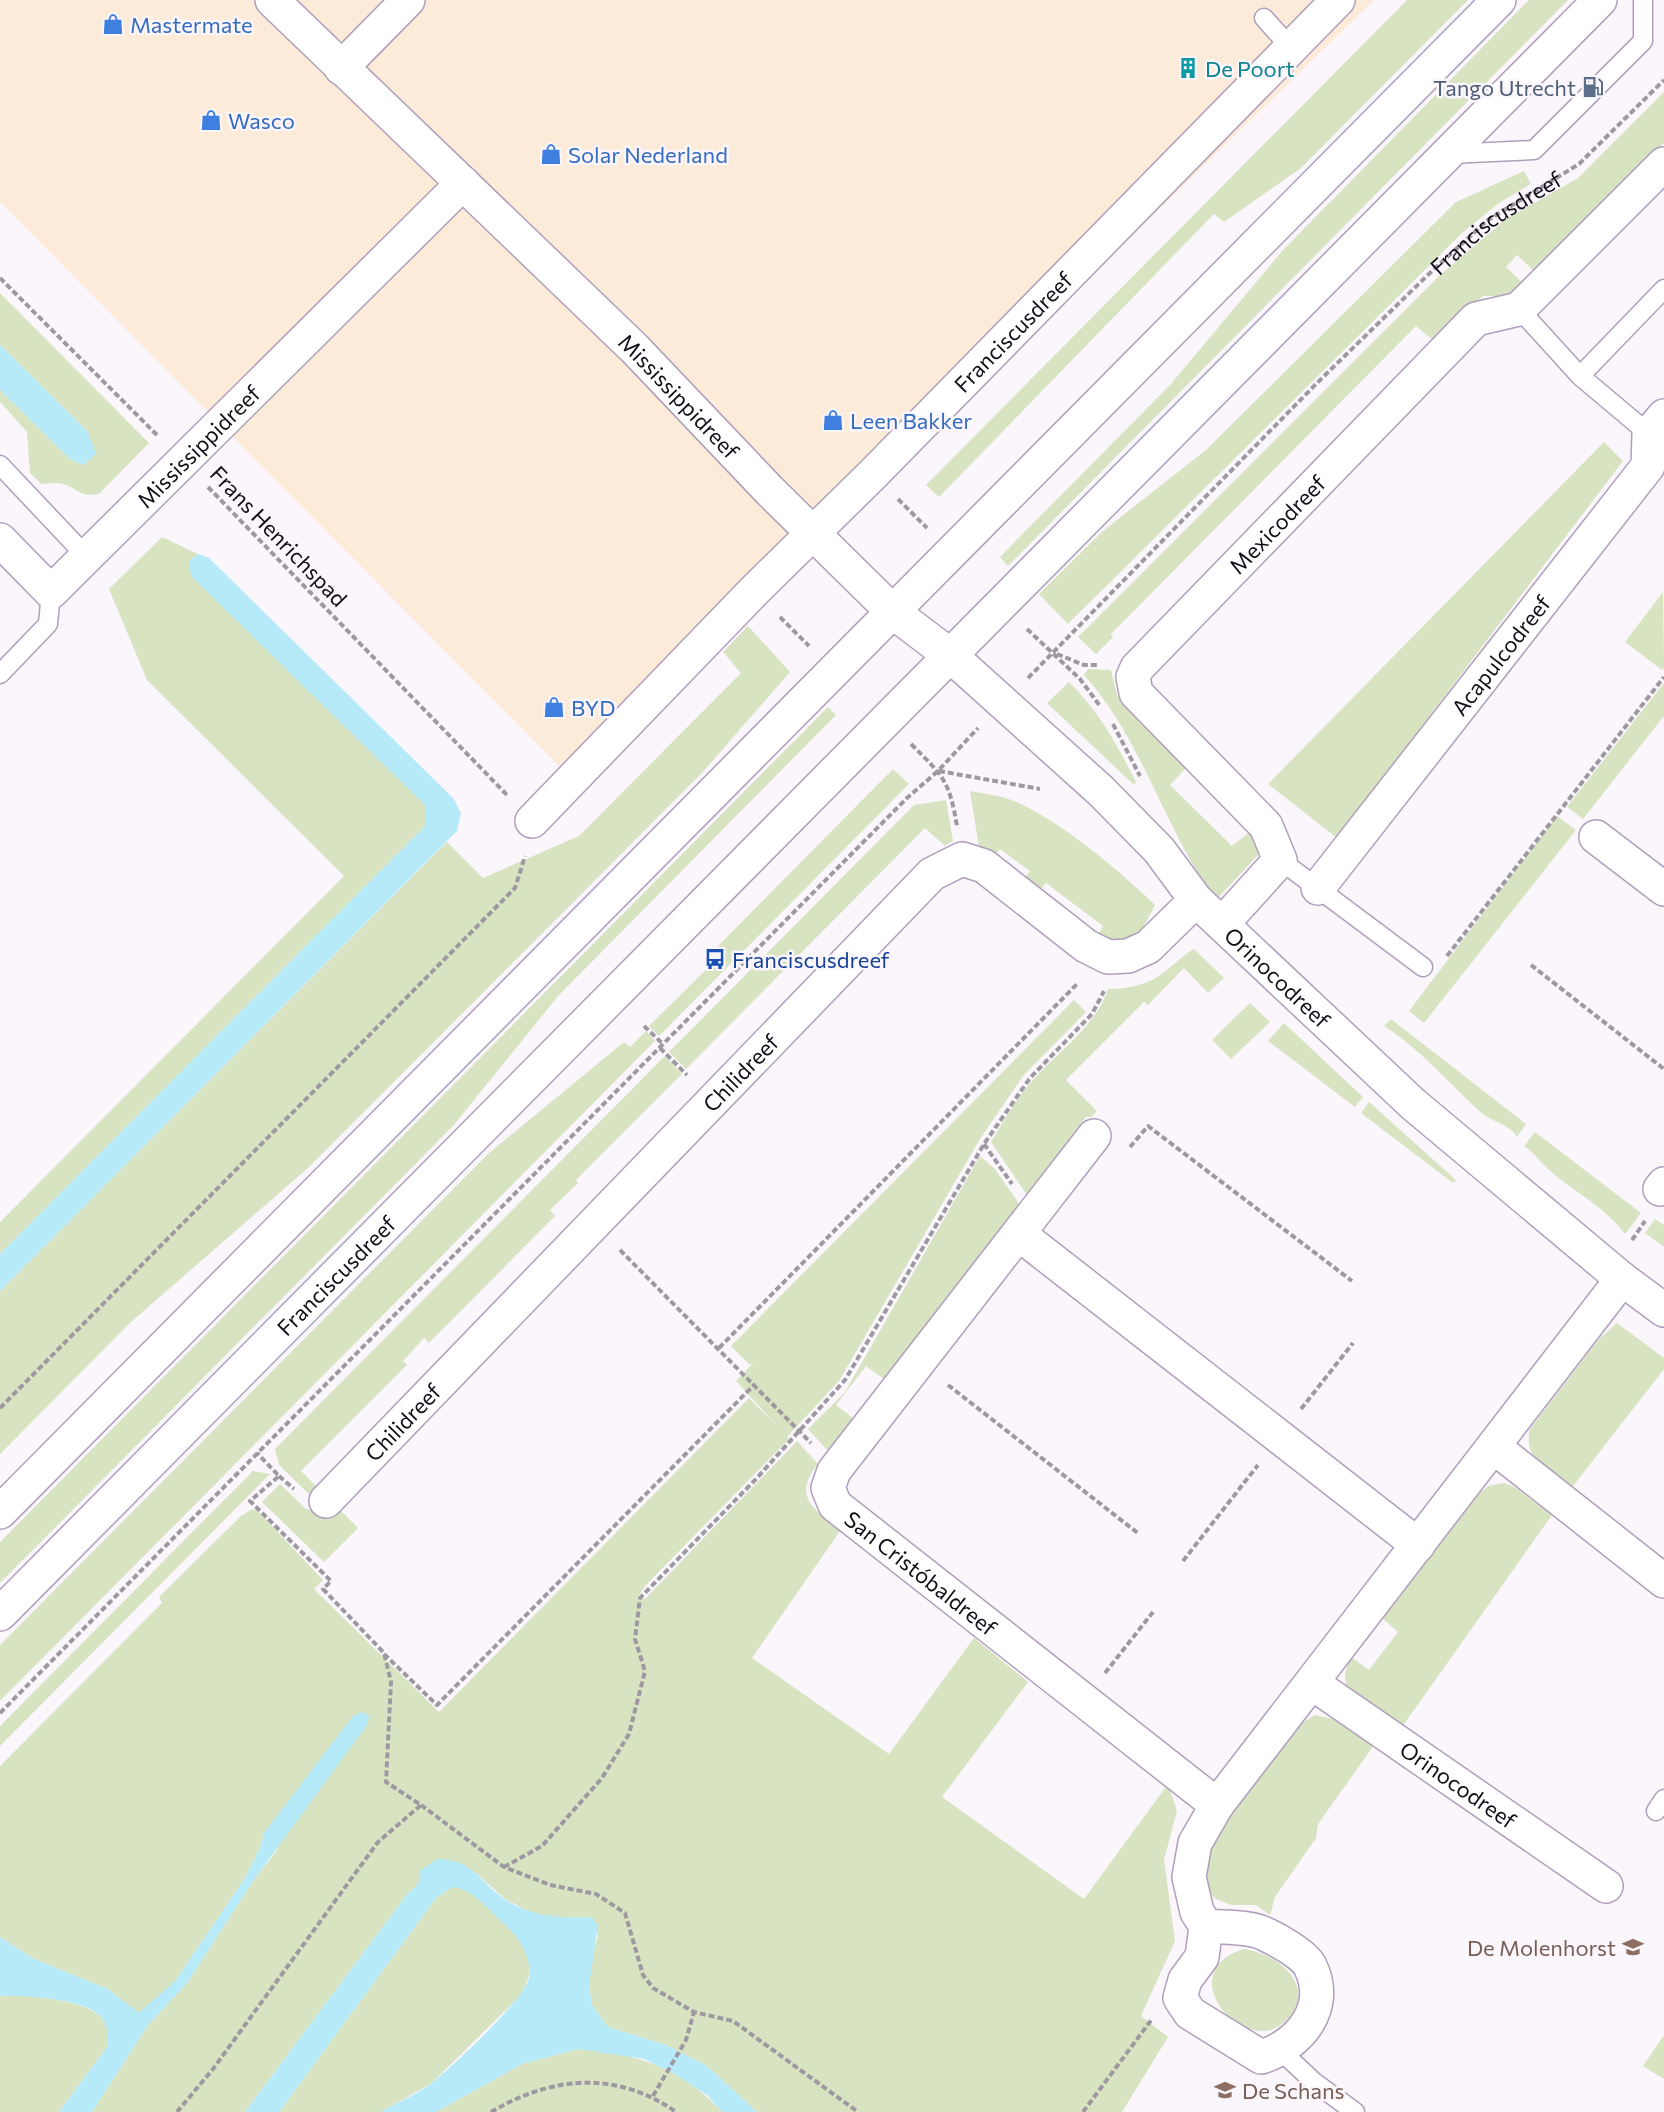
<svg xmlns="http://www.w3.org/2000/svg" width="1664" height="2112" viewBox="0 0 1664 2112" font-family="Commissioner,sans-serif">
<rect width="100%" height="100%" fill="#faf6fc"/>
<path fill="#fcebd9" d="M0 0H1374L870 491 559 766 0 202Z"/>
<path fill="#d7e3c1" d="M1407 0H1468L1301 168 1224 222 1214 214 939 497 926 485Z
M1529 0H1568L1008 566 1000 557 1170 385 1283 250Z
M1664 92V143L1535 272 1517 255 1506 267 1524 284 1512 296H1483L1436 343 1416 326 1111 634 1113 637 1096 654 1078 637 1440 275 1506 219 1578 178Z
M1524 171 1531 184 1499 203 1461 234 1068 624 1039 594 1103 531 1206 450 1456 202Z
M0 293 149 443 99 494C78 498 78 487 62 484 56 482 47 484 41 484L30 473 27 432 0 402V390L70 459 83 465 89 460 88 432 0 345Z
M1604 442 1623 461 1337 838 1268 784Z
M162 537 198 554 189 561 426 806V825L0 1254V1222L344 876 147 680 109 589Z
M1663 592 1664 667 1662 670 1625 642Z
M748 626 790 672 702 773 308 1168 132 1321 0 1454V1291L447 842 483 878 579 836 741 673 723 652Z
M1088 669 1111 670 1117 695 1186 765V768L1170 785 1232 846 1252 830 1259 851 1258 855 1218 898C1195 874 1183 847 1168 817 1143 767 1122 717 1084 675Z
M1069 682C1100 713 1116 743 1136 782L1134 785 1047 703Z
M1664 683V716L1583 819 1567 807Z
M828 707 836 715 558 996 453 1126 0 1583V1542Z
M893 769 909 784 659 1036 649 1026 724 952 718 946Z
M970 791C984 794 1000 795 1014 801 1058 819 1121 872 1155 905 1141 933 1131 953 1098 935L1103 926 1046 883 1040 890 1024 879 1030 871 1000 849 993 858 979 847Z
M946 800 953 841 945 846 925 828 686 1069 669 1052 914 805Z
M1557 816 1576 830 1424 1023 1409 1011Z
M1194 949 1224 978 1208 993 1184 968 1148 1005 1144 1002 1066 1080 1097 1111 1091 1117H1086L1027 1195 991 1142C1003 1122 1016 1099 1032 1081 1058 1051 1095 1028 1108 989 1129 989 1151 984 1167 970 1177 962 1183 955 1194 949Z
M1074 1000 1086 1012 1023 1076 980 1139 839 1381 787 1437 789 1439 646 1585 637 1598 645 1599 797 1441 818 1464C791 1497 815 1509 840 1531L752 1658 889 1754 974 1638 1028 1682 942 1797 1084 1899 1168 1784 1177 1811 1164 1860 1175 1941 1141 2016 1168 2037 1122 2112H757L707 2066 666 2045 608 2027 592 2005 589 1986 592 1957 598 1936 591 1917 554 1918 530 1912 505 1899 476 1873 437 1859 418 1885 408 1893 245 2112H92L148 2025 187 1983 253 1881 277 1850 264 1833 260 1848 245 1878 176 1980 139 2014 108 1989 34 1959 0 1937V1766L162 1603 159 1597 241 1516 252 1509 258 1511 323 1580 314 1589 439 1712 749 1398 779 1428 736 1381 755 1361 750 1365 731 1346Z
M1250 1003 1270 1022 1231 1059 1212 1040Z
M1391 1019 1526 1124 1517 1137C1511 1125 1493 1122 1483 1114 1450 1085 1422 1050 1384 1026Z
M1284 1023 1363 1097 1355 1107 1268 1041Z
M646 1031 655 1041 0 1701V1645L489 1153 624 1042 630 1047Z
M665 1056 682 1074 576 1180 578 1183 550 1210 555 1216 429 1343 424 1338 403 1361 407 1365 301 1471 318 1488 313 1496 310 1495 279 1465 275 1449Z
M1369 1102 1456 1180 1453 1183 1361 1113Z
M1535 1132 1641 1213 1625 1234C1607 1209 1578 1194 1555 1175 1543 1166 1537 1155 1524 1146Z
M980 1156 995 1169 1020 1205 884 1379 866 1366 836 1405 853 1418 828 1451 808 1429 845 1392Z
M1655 1219 1664 1225V1247L1645 1233Z
M1617 1323 1664 1358V1369L1570 1490C1550 1473 1522 1458 1530 1429L1599 1339Z
M253 1471 270 1474 0 1746V1726Z
M1504 1483 1514 1487 1552 1515 1402 1727 1348 1690C1343 1677 1345 1669 1351 1657L1369 1670 1398 1632 1382 1618 1479 1494 1488 1486Z
M280 1484 306 1509 312 1510 320 1505 332 1517 341 1511 358 1528 324 1562 262 1502Z
M1315 1715 1337 1720 1373 1744 1372 1748 1318 1824 1316 1838 1275 1897 1270 1915 1256 1905H1231L1216 1899 1210 1893 1205 1873 1215 1834 1300 1724Z
M452 1887C457 1887 462 1887 466 1889 482 1898 521 1936 527 1952 533 1969 528 1982 520 1996L432 2083 381 2112H279L436 1898Z
M1244 1949C1275 1953 1316 1983 1290 2016 1252 2067 1165 1973 1244 1949Z
M17 1995C38 1997 96 2001 106 2024 109 2031 108 2039 107 2047L59 2112H0V1996Z
M1664 2035V2079L1643 2066Z
M579 2049C638 2054 681 2067 722 2112H436L522 2064Z"/>
<path fill="#b6eaf9" d="M0 345 88 432 96 454 83 465 70 459 0 390Z
M198 554 209 558 453 798 461 813 457 831 0 1291V1254L426 825V806L191 576 189 561Z
M362 1712 369 1716 367 1725 253 1881 187 1983 148 2025 92 2112H59L107 2047C108 2036 109 2025 100 2016 84 1999 24 1995 0 1996V1937L34 1959 108 1989 139 2013 176 1980 245 1878 260 1848 264 1833 353 1716Z
M437 1859C474 1859 480 1883 506 1900 533 1917 560 1918 591 1917L598 1925 589 1986 592 2005 608 2027 666 2045 707 2066 757 2112H722L708 2096 675 2074 644 2059 579 2049 522 2064 436 2112H381C398 2102 418 2094 433 2082 451 2068 526 1998 529 1978 532 1955 519 1938 503 1923 488 1909 473 1889 452 1887L436 1898 279 2112H245L408 1893 418 1885 420 1871Z"/>
<g fill="none" stroke-linecap="round" stroke-linejoin="round">
<defs>
<path id="lane" d="M1264 18 1291 48
M1449 154 1534 150 1643 41V0
M1519 309 1580 376 1664 289
M1580 376 1649 434
M0 465 87 557
M0 674 48 624 51 592
M1280 860 1423 967
M1656 1811 1664 1799
M1281 2051 1314 2082 1355 2112"/>
<g id="street">
<path d="M341 68 408 0"/>
<path id="s2" d="M0 540 51 592 463 183"/>
<path id="s3" d="M951 656 1101 791 1159 850 1196 900 1413 1104 1622 1279 1664 1310"/>
<path id="s4" d="M532 821 754 591 873 474 1338 0"/>
<path d="M1596 837 1664 889"/>
<path id="s5" d="M1318 888 1648 466 1649 434 1664 416"/>
<path id="s6" d="M1222 924 1280 860 1266 826 1136 693 1133 677 1137 668 1476 319 1519 309 1664 164"/>
<path id="s7" d="M1094 1136 834 1471 828 1488 835 1505 1217 1805"/>
<path d="M1660 1189 1664 1184"/>
<path d="M1019 1234 1418 1545"/>
<path d="M1494 1447 1664 1581"/>
<path id="s8" d="M326 1501 932 874 962 859 984 866 1086 946 1108 957 1128 956 1148 947 1196 900"/>
<path id="s9" d="M1312 1683 1606 1886"/>
<path d="M1206 1926C1223 1928 1249 1926 1265 1934 1276 1939 1305 1955 1310 1966 1331 2008 1299 2045 1261 2057L1190 2013 1180 1998 1185 1980 1202 1957 1206 1926 1197 1912 1189 1877 1195 1843 1217 1805 1622 1279"/>
</g>
<g id="secondary">
<path id="s10" d="M272 0 635 349 770 491 893 612 951 656"/>
<path d="M0 1512 1499 0"/>
<path id="s11" d="M0 1614 1600 0"/>
</g>
</defs>
<use href="#lane" stroke="#b09fbc" stroke-width="21"/>
<use href="#street" stroke="#b09fbc" stroke-width="36"/>
<use href="#secondary" stroke="#b09fbc" stroke-width="36"/>
<g stroke="#9e99a1" stroke-width="4" stroke-dasharray="6 3" stroke-linecap="butt">
<path d="M0 278 158 436"/>
<path d="M208 487 508 796"/>
<path d="M898 499 927 528"/>
<path d="M780 617 809 646"/>
<path d="M1027 629 1080 679 1100 706"/>
<path d="M1057 654 1084 665H1098"/>
<path id="s1" d="M1028 678 1318 382 1433 270 1488 220 1579 164 1664 80"/>
<path d="M1113 724 1140 776"/>
<path d="M911 744C944 777 949 780 957 826"/>
<path d="M939 771 1040 789"/>
<path d="M1447 956 1664 677"/>
<path d="M1531 965 1664 1069"/>
<path d="M644 1026 663 1044"/>
<path d="M660 1048 687 1075"/>
<path d="M984 1144 1012 1184"/>
<path d="M1130 1147 1148 1126 1352 1281"/>
<path d="M1632 1240 1645 1221"/>
<path d="M620 1250 811 1443"/>
<path d="M719 1348 1078 983"/>
<path d="M948 1385 1139 1534"/>
<path d="M0 1408 515 888 525 856"/>
<path d="M1301 1409 1353 1343"/>
<path d="M279 1476 294 1489"/>
<path d="M1183 1561 1258 1465"/>
<path d="M384 1654 437 1705 755 1384"/>
<path d="M1105 1673 1153 1612"/>
<path d="M0 1713 907 798 938 771 978 728"/>
<path d="M421 1805 504 1867 550 1885 596 1894 625 1913 643 1975 653 1988 694 2012 733 2021 858 2112"/>
<path d="M504 1867 542 1846 602 1778 629 1734 645 1671 635 1639 640 1598 756 1479 845 1380 984 1144 1030 1078 1092 1014 1104 991"/>
<path d="M653 2096 686 2040 694 2012"/>
<path d="M177 2112 213 2069 378 1842 421 1805 386 1782 391 1682 384 1653 323 1589 331 1581 250 1501 279 1476 257 1453"/>
<path d="M491 2112C552 2076 616 2070 676 2112"/>
<path d="M1083 2112 1152 2019"/>
</g>
<use href="#lane" stroke="#fff" stroke-width="18"/>
<use href="#street" stroke="#fff" stroke-width="33"/>
<use href="#secondary" stroke="#fff" stroke-width="33"/>
</g>
<defs>
<symbol id="shop-bare" viewBox="-9 -9 18 18"><path d="M-5-2.5h2.3a2.7 3.5 0 0 1 5.4 0H5L5.5 6h-11ZM-1.5-2.5h3a1.5 2.3 0 0 0-3 0Z" fill="#3f7fe0" stroke="#faf6fc" stroke-width="2.5" paint-order="stroke"/></symbol>
<symbol id="building-bare" viewBox="-9 -9 18 18"><path d="M-4-6H4V6H1V3H-1V6H-4ZM-2.5-4.3h1.7v1.8h-1.7ZM.8-4.3h1.7v1.8H.8ZM-2.5-1h1.7V.8h-1.7ZM.8-1h1.7V.8H.8Z" fill="#0f9aa8" stroke="#faf6fc" stroke-width="2.5" paint-order="stroke"/></symbol>
<symbol id="fuel-bare" viewBox="-9 -9 18 18"><path d="M-5.5-6h7V0h2V4h1.3V-2.5L3-4.5l.8-.8L6-3V5H2.5V1h-1V6h-7ZM-4.2-4.7v3.2H.2V-4.7Z" fill="#5c6f8a" stroke="#faf6fc" stroke-width="2.5" paint-order="stroke"/></symbol>
<symbol id="bus-bare" viewBox="-9 -9 18 18"><path d="M-5-6H5V4H4V6H2V4H-2V6H-4V4H-5ZM-3.5-4V0h7V-4ZM-3.5 1.2v1.5H-2V1.2ZM2 1.2v1.5H3.5V1.2Z" fill="#1a4fb4" stroke="#faf6fc" stroke-width="2.5" paint-order="stroke"/></symbol>
<symbol id="school-bare" viewBox="-9 -9 18 18"><path d="M0-5L7-2L0 1L-7-2ZM-4 1L0 2.5L4 1V4Q0 6-4 4Z" fill="#8d6e63" stroke="#faf6fc" stroke-width="2.5" paint-order="stroke"/></symbol>
</defs>
<g fill-rule="evenodd">
<use href="#shop-bare" x="98" y="9" width="30" height="30"/>
<use href="#building-bare" x="1173" y="53" width="30" height="30"/>
<use href="#fuel-bare" x="1578" y="72" width="30" height="30"/>
<use href="#shop-bare" x="196" y="105" width="30" height="30"/>
<use href="#shop-bare" x="536" y="139" width="30" height="30"/>
<use href="#shop-bare" x="818" y="405" width="30" height="30"/>
<use href="#shop-bare" x="539" y="692" width="30" height="30"/>
<use href="#bus-bare" x="700" y="944" width="30" height="30"/>
<use href="#school-bare" x="1618" y="1932" width="30" height="30"/>
<use href="#school-bare" x="1210" y="2075" width="30" height="30"/>
</g>
<g text-anchor="middle" dominant-baseline="central" stroke-width="5" stroke-linejoin="round" paint-order="stroke">
<g font-size="22" fill="#366cbe" stroke="#faf6fc" text-anchor="start">
<text x="130" y="24">Mastermate</text>
<text x="228" y="120">Wasco</text>
<text x="568" y="154">Solar Nederland</text>
<text x="850" y="420">Leen Bakker</text>
<text x="571" y="707">BYD</text>
</g>
<g font-size="22" fill="#0d838f" stroke="#faf6fc" text-anchor="start">
<text x="1205" y="68">De Poort</text>
</g>
<g font-size="22" fill="#4e5e75" stroke="#faf6fc" text-anchor="end">
<text x="1576" y="87">Tango Utrecht</text>
</g>
<g font-size="22" fill="#140e19" stroke="#faf6fc">
<text stroke="none"><textPath href="#s1" startOffset="654">Franciscusdreef</textPath></text>
<text stroke="none"><textPath href="#s4" startOffset="686">Franciscusdreef</textPath></text>
<text stroke="none"><textPath href="#s10" startOffset="568">Mississippidreef</textPath></text>
<text stroke="none"><textPath href="#s2" startOffset="280">Mississippidreef</textPath></text>
<text stroke="none"><textPath href="#s6" startOffset="536">Mexicodreef</textPath></text>
<text transform="translate(279 536) rotate(46)">Frans Henrichspad</text>
<text stroke="none"><textPath href="#s5" startOffset="296">Acapulcodreef</textPath></text>
<text stroke="none"><textPath href="#s3" startOffset="459">Orinocodreef</textPath></text>
<text stroke="none"><textPath href="#s8" startOffset="596">Chilidreef</textPath></text>
<text stroke="none"><textPath href="#s11" startOffset="477">Franciscusdreef</textPath></text>
<text stroke="none"><textPath href="#s8" startOffset="110">Chilidreef</textPath></text>
<text stroke="none"><textPath href="#s7" startOffset="570">San Cristóbaldreef</textPath></text>
<text stroke="none"><textPath href="#s9" startOffset="178">Orinocodreef</textPath></text>
</g>
<g font-size="22" fill="#164399" stroke="#faf6fc" text-anchor="start">
<text x="732" y="959">Franciscusdreef</text>
</g>
<g font-size="22" fill="#785e54" stroke="#faf6fc" text-anchor="end">
<text x="1616" y="1947">De Molenhorst</text>
<text x="1242" y="2090" text-anchor="start">De Schans</text>
</g>
</g>
</svg>
